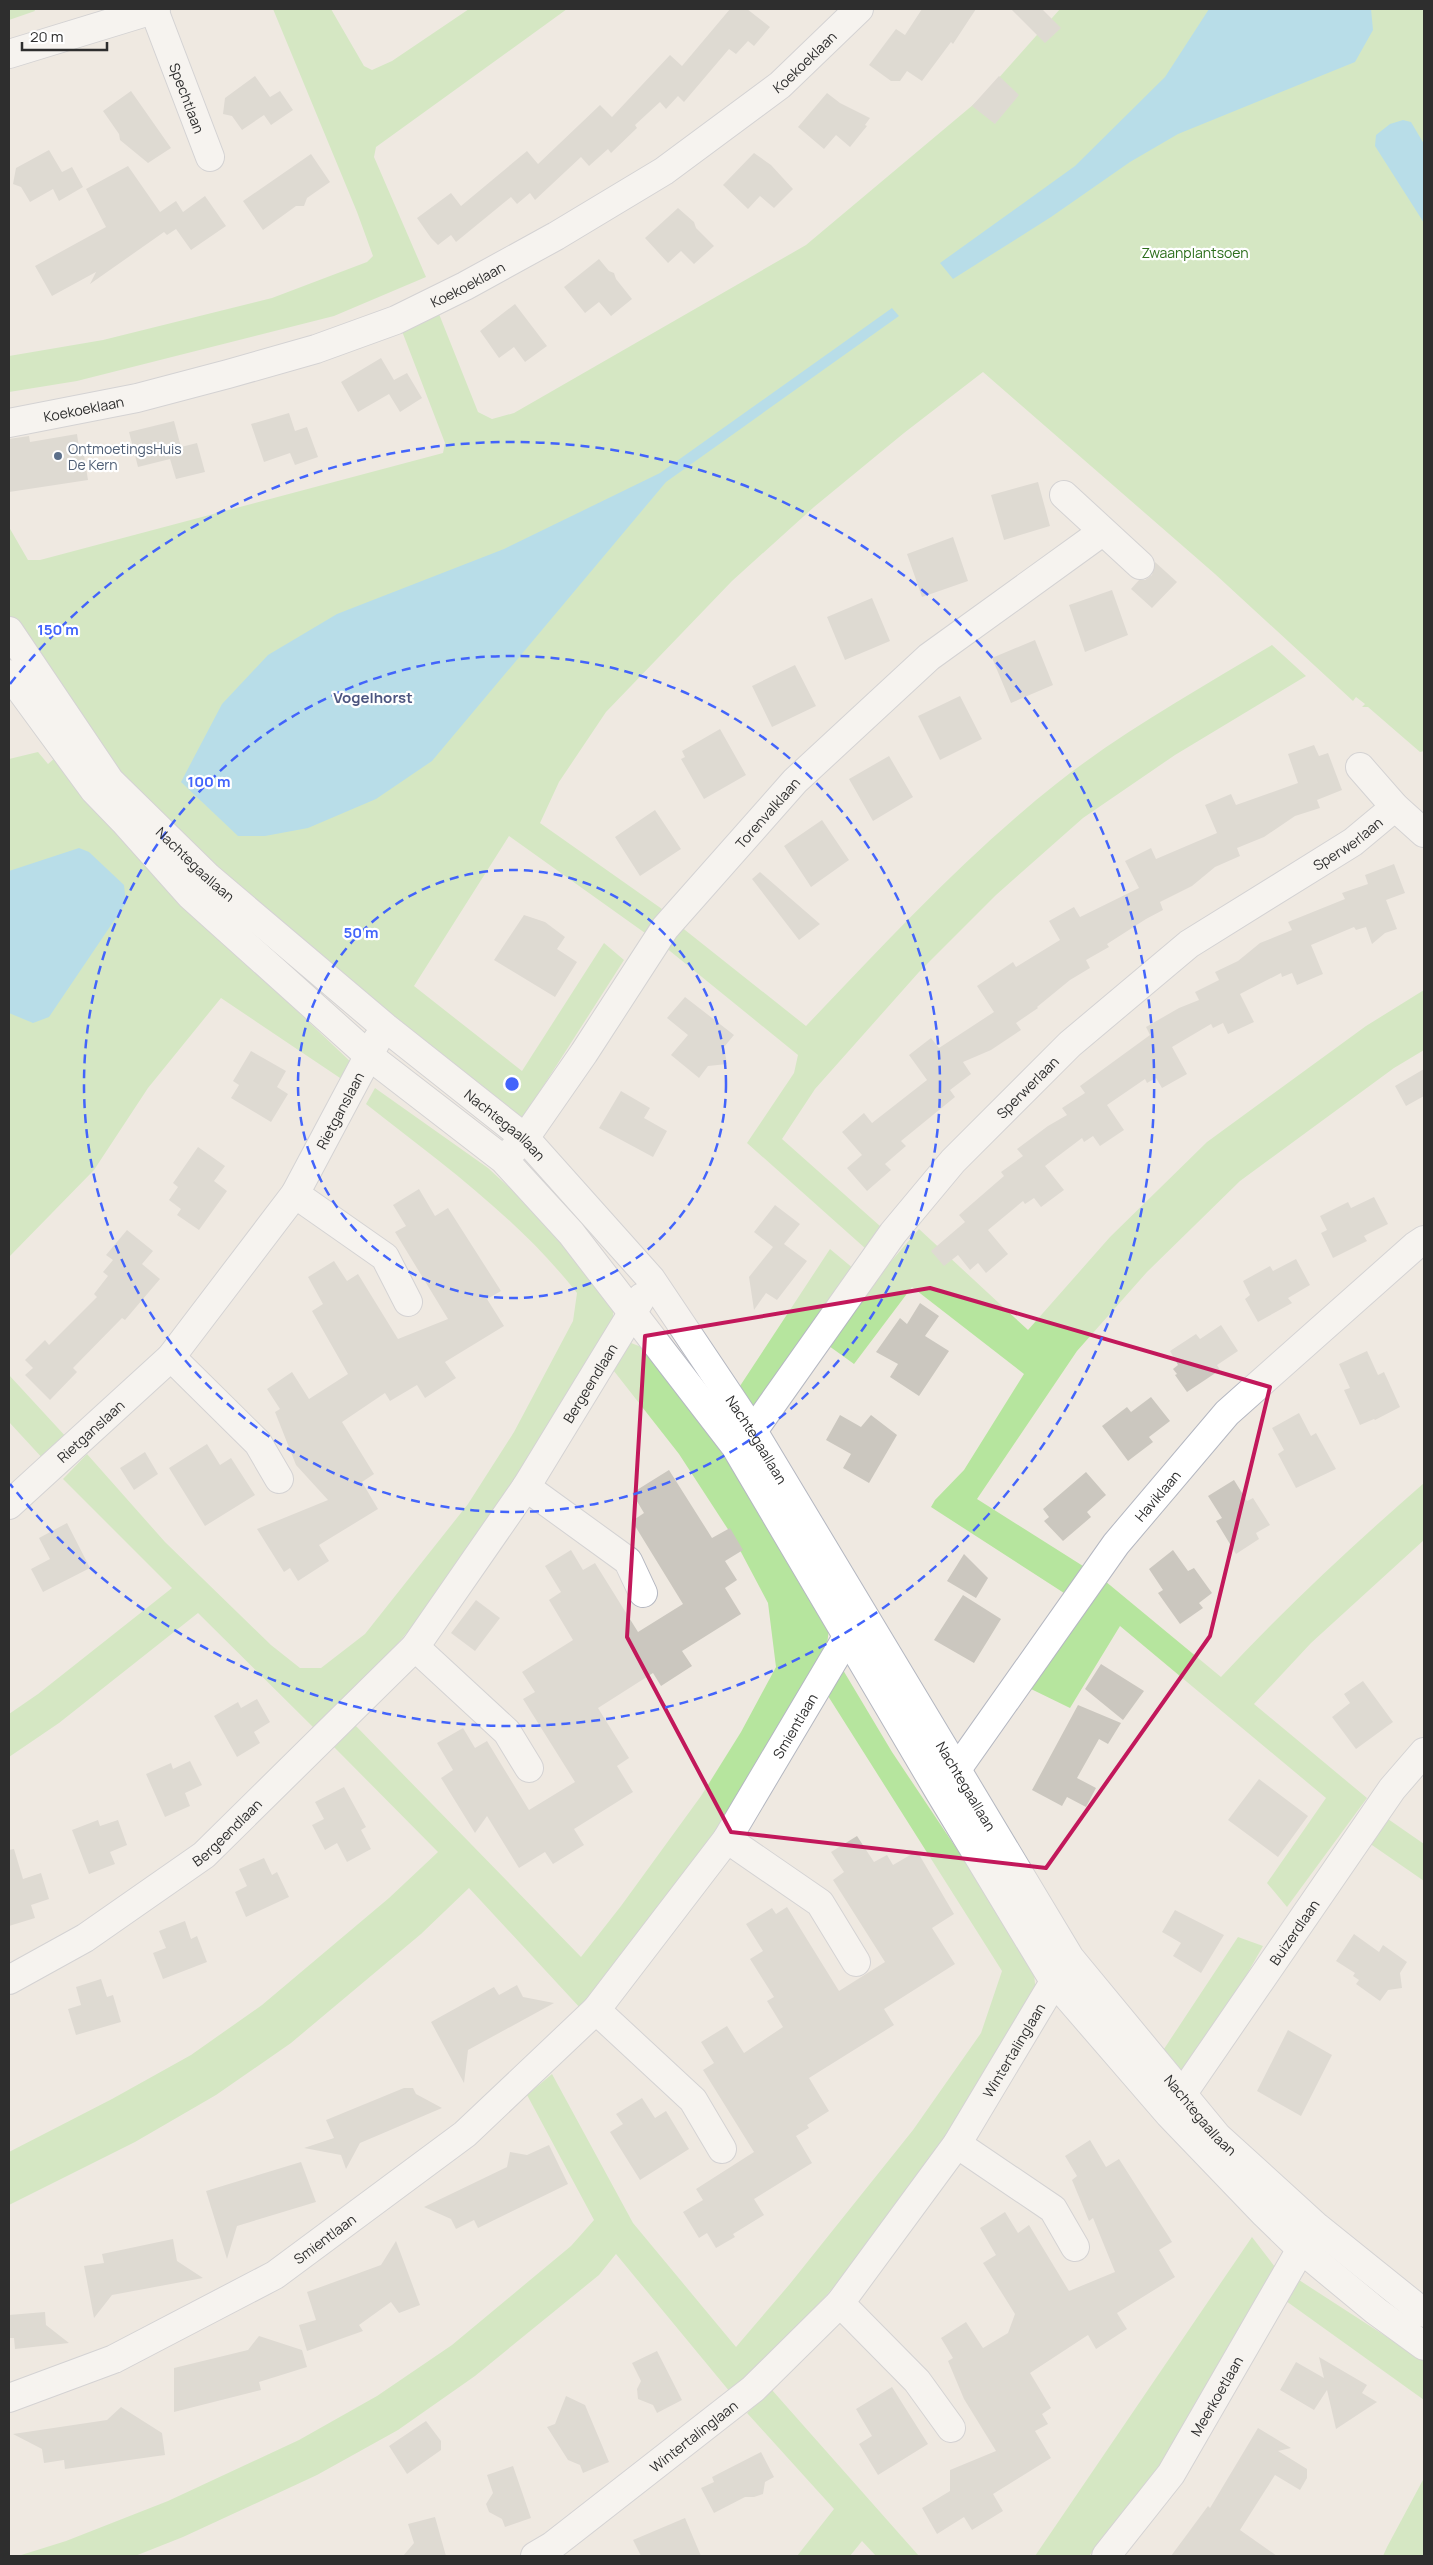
<svg xmlns="http://www.w3.org/2000/svg" width="1433" height="2565" viewBox="0 0 1433 2565" font-family="Manrope,sans-serif">
<rect width="100%" height="100%" fill="#efe9e1"/>
<path fill="#b6e59e" d="M9 9H34L35 11 9 20Z
M273 9H331L364 66 372 70 392 61 469 9H567L376 147 374 157 426 277 334 316 77 381 9 392V356L103 340 272 298 367 262 373 256 357 212Z
M1060 9H1424V751L1420 752 1368 707H1362L1365 704 1356 697 1353 701 1215 574 983 372 904 433 814 507 732 581 606 712 559 782 540 823 662 909 645 933 509 836 414 986 522 1071 604 943 624 960 519 1124 351 985H270L355 1066 346 1082 221 998 148 1088 94 1170 9 1257V759L38 752 48 764 87 730 9 619V527L28 560H40L443 453 445 443 400 326 437 309 478 412 492 419 514 413 806 245 980 99Z
M1272 645 1306 676 1175 755 1083 818 996 895 919 972 815 1089 782 1139 880 1226 866 1249 747 1143 794 1073 798 1055 665 947 680 926 806 1026C886 942 965 856 1056 784 1123 731 1199 689 1272 645Z
M1424 990V1050L1394 1068 1240 1181 1147 1272 1077 1351 977 1499 1083 1566 1064 1593 931 1507 935 1500 964 1470 1024 1374 912 1287 854 1364 829 1346 856 1302 919 1229 1028 1330 1110 1237 1207 1142 1366 1026Z
M375 1088 488 1168 540 1216 614 1301 613 1317 519 1483 442 1593 353 1694 316 1730 198 1613 59 1723 9 1757V1714L38 1694 172 1588 63 1479 87 1454 165 1542 271 1645 300 1668H321L365 1634 468 1504 514 1432 573 1321 577 1293C518 1218 440 1162 366 1104Z
M830 1249 854 1269 753 1408 740 1386Z
M626 1341 644 1348 730 1464 830 1620 827 1645 729 1815 582 2010 469 1888 421 1934 291 2043 216 2095 135 2142 9 2205V2152L112 2099 191 2055 262 2005 389 1898 438 1852 333 1746 355 1725 581 1957 621 1906 701 1796 741 1732 776 1667 768 1603 733 1537 679 1454 610 1366Z
M9 1375 68 1439 45 1461 9 1422Z
M1424 1483V1540L1311 1643 1254 1704 1367 1798 1287 1907 1267 1883 1326 1798 1120 1626 1070 1708 1031 1689 1105 1581 1221 1677C1285 1608 1353 1545 1424 1483Z
M843 1670 892 1752 1033 1963 1036 1994 960 2118 846 2274 773 2353 730 2392 616 2254 599 2275 475 2376 398 2430 317 2475 183 2537 135 2556H18L66 2541 168 2501 299 2440 377 2396 452 2345 571 2246 594 2220 527 2095 552 2074 633 2223 736 2347 789 2285 913 2130 981 2033 1002 1971 828 1696Z
M1388 1819 1424 1844V1881L1369 1843Z
M1238 1937 1263 1946 1222 2018 1179 2075 1162 2052Z
M1252 2237 1275 2267 1236 2339 1155 2473 1089 2556H1035Z
M1299 2280 1424 2361V2400L1286 2301Z
M772 2390 919 2556H876L862 2541 850 2556H797L834 2509 747 2413Z
M1424 2478V2556H1383L1387 2547Z"/>
<path fill="#75cff0" d="M1209 9H1371L1373 30 1355 62 1178 134 1130 162 1051 217 953 279 940 263 1075 166 1165 77Z
M1403 120 1411 122 1424 144V223L1375 146 1376 135 1390 124Z
M892 308 899 316 666 482 432 761 376 799 308 828 265 836H238L181 782 222 704 268 655 337 614 504 549 660 473Z
M79 848 89 852 124 885 126 903 49 1017 33 1023 9 1013V871Z"/>
<path fill="#cbc7bf" d="M730 9H747L770 27 754 46 748 41 736 54 729 49 684 102 678 96 666 109 660 102 635 125 637 128 611 153 608 149 589 166 581 157 535 200 530 193 517 204 511 197 456 242 451 235 438 245 431 238 417 218 451 193 461 206 527 151 538 164 600 105 612 117 670 55 682 66Z
M922 9H976L953 44 951 42 922 81 907 71 900 81H891L869 65 896 29 905 35Z
M1011 9H1042L1061 28 1045 43Z
M255 76 270 97 280 91 293 110 271 125 264 115 242 130 232 116 223 114 225 98Z
M999 76 1019 95 995 124 972 106Z
M131 91 171 148 148 163 120 140 119 134 103 111Z
M827 93 840 103 870 118 865 125 867 126 850 147 836 135 824 149 798 127Z
M49 150 62 172 72 167 83 187 59 201 53 189 30 202 21 187 13 184 16 168Z
M754 153 771 165 793 189 774 208 760 196 748 209 723 185Z
M311 154 330 182 307 198 304 206H296L263 230 243 201Z
M128 166 160 212 176 201 183 212 205 196 226 226 191 250 176 229 167 235 164 232 90 284 96 272 52 296 35 266 106 227 86 189Z
M678 208 694 222 696 228 714 246 694 264 681 251 668 263 645 238Z
M599 259 609 271 614 273 616 279 632 299 611 316 599 302 585 313 564 287Z
M515 304 547 346 525 362 514 347 499 358 480 331Z
M381 358 394 380 407 373 422 398 400 412 389 394 358 412 341 382Z
M289 413 295 431 307 427 318 457 295 465 290 453 264 462 251 424Z
M174 421 181 447 197 443 205 472 176 479 170 459 138 467 129 432Z
M77 434 80 455H84L88 480 9 492V439L29 436 30 442Z
M1038 482 1050 526 1004 540 991 495Z
M953 537 968 581 922 597 907 554Z
M1155 562 1177 582 1152 608 1131 589 1139 580H1145L1152 575Z
M1112 590 1128 635 1085 652 1069 605Z
M872 598 890 641 845 660 827 617Z
M1035 640 1053 685 1011 703 992 658Z
M795 665 816 706 772 727 752 686Z
M960 696 982 739 940 760 918 716Z
M720 729 746 775 704 799 681 759 685 757 682 751Z
M1314 745 1319 756 1328 753 1342 790 1317 800 1320 808 1295 816 1264 837 1237 848 1240 856 1215 867 1192 886 1160 902 1163 910 1146 919 1107 944 1109 947 1086 960 1090 968 1070 980 1037 1007 1038 1008 1016 1023 1021 1030 991 1050 963 1062 971 1074 950 1090 955 1097 901 1141 906 1146 885 1164 891 1170 867 1191 847 1168 862 1155 842 1132 864 1113 872 1123 927 1080 909 1055 931 1038 939 1048 994 1012 977 986 1013 962 1016 967 1060 940 1049 921 1074 907 1080 917 1139 888 1125 861 1151 848 1156 859 1217 833 1205 805 1231 794 1236 805 1298 783 1288 754Z
M889 756 913 797 873 821 849 779Z
M655 810 681 849 640 876 615 837Z
M822 820 849 860 811 887 784 846Z
M1394 864 1405 893 1386 900 1397 929 1385 933 1372 944 1366 927 1356 930 1354 927 1311 945 1323 974 1297 985 1292 973 1282 977 1281 973 1240 994 1254 1022 1228 1034 1223 1023 1213 1028 1211 1024 1172 1047 1187 1074 1162 1088 1156 1078 1147 1083 1145 1079 1107 1105 1124 1130 1100 1146 1093 1136 1084 1142 1082 1138 1045 1166 1064 1190 1041 1207 1034 1198 1025 1204 1023 1201 988 1230 1008 1254 986 1273 978 1263 970 1270 958 1255 944 1266 931 1251 965 1222 959 1215 1004 1176 1001 1172 1023 1156 1017 1149 1048 1126 1067 1115 1062 1108 1085 1093 1080 1086 1150 1035 1146 1027 1179 1008 1199 1000 1195 992 1219 980 1215 972 1238 961 1260 943 1292 930 1288 922 1345 899 1342 893 1368 884 1365 875Z
M760 872 820 924 799 940 752 879Z
M524 915 545 922 565 937 557 949 577 962 555 997 494 960Z
M685 997 734 1035 724 1047 727 1064 708 1066 699 1078 671 1055 688 1035 667 1018Z
M251 1051 286 1071 277 1087 288 1094 271 1122 231 1098 239 1085 233 1081Z
M1424 1069V1096L1406 1106 1395 1086Z
M621 1091 650 1108 644 1118 667 1131 653 1157 599 1128Z
M198 1147 225 1166 214 1181 227 1191 199 1230 177 1215 181 1209 169 1200 178 1187 173 1183Z
M419 1189 435 1216 448 1208 501 1291 487 1299 504 1326 445 1362 456 1378 425 1398 417 1385 390 1401 385 1393 342 1422 374 1474 362 1482 378 1509 319 1545 329 1561 298 1581 290 1568 284 1572 257 1529 328 1500 296 1465 275 1412 280 1409 267 1389 292 1372 309 1399 348 1374 312 1311 323 1304 308 1277 334 1261 347 1281 358 1274 398 1339 448 1319 395 1232 406 1226 393 1205Z
M1374 1197 1388 1224 1364 1236 1367 1241 1333 1258 1321 1233 1327 1230 1320 1216 1348 1202 1351 1208Z
M775 1205 800 1224 784 1244 807 1261 777 1300 766 1293 754 1310 749 1277 773 1247 754 1232Z
M127 1230 153 1251 142 1264 160 1279 125 1320 122 1318 73 1368 77 1372 50 1400 25 1375 33 1368 25 1360 45 1340 49 1345 97 1297 94 1294 108 1276 103 1272 113 1260 106 1255Z
M1296 1259 1310 1285 1288 1298 1292 1303 1258 1322 1245 1299 1250 1295 1243 1281 1270 1266 1273 1271Z
M920 1303 939 1316 925 1336 949 1351 919 1396 890 1377 898 1364 876 1352 900 1318 907 1324Z
M1221 1325 1238 1351 1217 1365 1220 1370 1187 1392 1175 1375 1177 1374 1173 1369 1178 1365 1170 1351 1196 1334 1200 1339Z
M1367 1351 1378 1375 1384 1372 1400 1407 1375 1420 1374 1419 1360 1425 1344 1390 1350 1388 1339 1364Z
M1151 1397 1170 1421 1149 1437 1153 1442 1128 1461 1102 1426 1127 1407 1131 1412Z
M1299 1413 1311 1436 1316 1433 1336 1469 1296 1488 1278 1454 1284 1450 1272 1428Z
M840 1415 861 1427 871 1415 897 1435 869 1483 843 1468 851 1454 826 1440Z
M207 1444 220 1465 231 1458 255 1495 205 1526 169 1468Z
M145 1452 158 1474 134 1490 120 1468Z
M669 1470 712 1538 730 1528 743 1550 725 1561 737 1580 725 1588 741 1614 682 1651 692 1666 661 1686 653 1673 598 1708 629 1758 617 1766 633 1792 574 1829 584 1845 553 1864 545 1852 519 1868 487 1816 475 1833 441 1778 453 1770 437 1743 463 1728 475 1748 487 1741 529 1810 575 1782 523 1699 535 1692 522 1672 573 1640 549 1600 561 1592 545 1566 571 1550 583 1570 595 1563 638 1632 683 1604 632 1521 644 1513 632 1493Z
M1086 1472 1106 1495 1087 1512 1091 1517 1063 1541 1044 1521 1049 1517 1043 1509Z
M1234 1480 1247 1501 1253 1498 1270 1525 1256 1533 1259 1539 1236 1554 1216 1521 1222 1518 1208 1496Z
M67 1523 90 1568 43 1592 31 1569 50 1559 39 1538Z
M1173 1550 1188 1571 1194 1568 1212 1593 1199 1603 1203 1608 1180 1624 1158 1593 1163 1590 1149 1569Z
M964 1554 988 1578 976 1598 947 1581Z
M963 1595 1001 1619 974 1663 934 1640Z
M476 1600 500 1618 475 1651 451 1633Z
M1101 1664 1144 1691 1123 1720 1085 1689Z
M1363 1681 1393 1722 1356 1749 1332 1717 1350 1703 1344 1694Z
M257 1699 270 1722 254 1732 260 1743 237 1757 214 1716 238 1702 241 1708Z
M1078 1705 1121 1723 1108 1744 1099 1739 1077 1778 1096 1788 1086 1807 1067 1797 1062 1806 1032 1790Z
M190 1761 202 1785 185 1793 190 1806 165 1817 146 1774 171 1763 173 1769Z
M1259 1779 1308 1816 1278 1857 1228 1820Z
M344 1787 366 1827 361 1830 371 1849 347 1862 337 1843 325 1850 312 1825 324 1819 315 1802Z
M98 1820 100 1826 118 1820 127 1845 110 1852 115 1864 89 1874 72 1830Z
M857 1836 874 1862 887 1855 893 1865 917 1851 954 1914 932 1928 955 1964 884 2009 894 2025 809 2078 829 2111 807 2125 809 2128 796 2136 812 2163 754 2199 764 2215 733 2234 735 2237 716 2248 707 2233 699 2238 683 2212 703 2200 696 2189 754 2152 703 2070 714 2063 701 2042 727 2026 744 2053 783 2027 767 2001 774 1997 750 1959 763 1951 746 1924 772 1908 776 1914 787 1907 839 1991 885 1962 833 1880 844 1872 831 1852Z
M14 1849 23 1879 41 1873 49 1899 31 1905 35 1918 9 1926V1850Z
M264 1858 272 1875 277 1872 289 1897 246 1917 235 1892 247 1886 239 1869Z
M1175 1910 1224 1935 1201 1973 1173 1956 1181 1943 1162 1932Z
M185 1921 191 1939 197 1936 207 1962 163 1979 153 1953 166 1948 159 1931Z
M1354 1934 1379 1952 1383 1945 1407 1962 1400 1973 1402 1988 1388 1990 1380 2001 1356 1984 1359 1980 1353 1976 1355 1973 1336 1961Z
M101 1979 107 1997 113 1995 121 2022 76 2035 68 2009 81 2005 76 1987Z
M517 1985 523 1997 554 2003 468 2050 464 2083 431 2022 494 1987 499 1995Z
M1288 2030 1332 2055 1301 2116 1257 2091Z
M404 2088H413L416 2094 442 2108 360 2143 346 2169 341 2155 304 2148 334 2138 326 2120Z
M642 2098 655 2118 666 2111 689 2149 640 2180 610 2132 623 2124 616 2114Z
M1090 2140 1106 2167 1119 2159 1169 2237 1172 2242 1159 2250 1175 2277 1117 2313 1127 2329 1096 2349 1088 2335 1030 2373 1051 2408 1042 2414 1048 2424 1035 2431 1051 2458 993 2494 1003 2511 972 2530 964 2517 937 2534 922 2508 950 2491V2470L996 2451 964 2399 948 2361 953 2358 941 2338 966 2322 983 2348 1008 2333 1015 2314 983 2263 996 2255 980 2228 1005 2212 1018 2233 1029 2225 1069 2291 1115 2272 1093 2218 1089 2221 1072 2180 1077 2176 1065 2156Z
M549 2145 568 2184 478 2228 474 2220 456 2229 451 2219 424 2207 507 2167 510 2152 527 2155Z
M301 2162 316 2202 237 2226 227 2259 206 2191Z
M173 2239 177 2261 203 2278 112 2295 94 2318 84 2266 104 2263 102 2254Z
M396 2241 420 2305 399 2313 391 2302 359 2325 363 2331 307 2351 299 2325 316 2320 307 2292 381 2265Z
M45 2312 46 2325 69 2343 15 2349 14 2338H9V2315Z
M259 2336 302 2350 307 2367 259 2382 261 2390 174 2412V2368L248 2350Z
M657 2351 682 2400 657 2413 653 2405 638 2399 637 2389 641 2381 632 2363Z
M1319 2357 1367 2385 1362 2393 1377 2402 1336 2429 1327 2390 1314 2410 1280 2390 1296 2362 1324 2378Z
M892 2387 928 2444 878 2475 859 2444 872 2436 856 2409Z
M566 2396 585 2405 609 2462 583 2473 580 2465 568 2460 547 2427 555 2424Z
M121 2407 162 2433 165 2455 65 2469 64 2460 44 2463 42 2449 13 2434 107 2420Z
M426 2421 441 2441V2450L407 2474 389 2446Z
M1258 2428 1291 2448 1278 2451 1307 2469V2478L1300 2490 1275 2475 1240 2530 1277 2556H1171L1208 2506 1210 2508Z
M761 2452 774 2477 765 2482 763 2494 754 2497H745L714 2513 701 2488 714 2482 712 2477Z
M513 2466 531 2518 505 2527 502 2519 489 2512 486 2504 493 2493 487 2475Z
M435 2517 446 2556H403L414 2543 408 2524Z
M685 2518 701 2556H641L633 2540Z"/>
<g fill="none" stroke-linecap="round" stroke-linejoin="round">
<defs>
<g id="minor">
<path id="s1" d="M154 10 210 157"/>
<path d="M9 54 156 9"/>
<path id="s2" d="M9 423 137 398 228 374 316 349 396 320 465 286 556 236 664 171 780 85 859 9"/>
<path d="M1064 495 1140 565"/>
<path id="s3" d="M9 631 110 781 208 877 385 1027 525 1138 651 1279 753 1431 1070 1958 1217 2136 1317 2227 1424 2313"/>
<path d="M9 674 94 790 124 821 190 895 368 1055 504 1160 571 1233 735 1446 940 1793 1054 1981 1169 2114 1265 2214 1301 2249 1376 2311 1424 2346"/>
<path d="M1360 767 1395 807 1424 833"/>
<path id="s4" d="M512 1151 525 1138 584 1053 665 928 795 781 929 657 1102 532"/>
<path d="M295 1194 385 1257 408 1302"/>
<path d="M171 1357 258 1443 279 1479"/>
<path id="s5" d="M740 1442 753 1431 893 1233 953 1161 1070 1044 1189 944 1353 842 1395 807"/>
<path d="M526 1487 628 1561 643 1593"/>
<path id="s6" d="M9 1505 171 1357 295 1194 377 1040"/>
<path d="M415 1647 507 1732 529 1768"/>
<path id="s7" d="M948 1782 1116 1544 1227 1413 1415 1246 1424 1240"/>
<path d="M727 1839 820 1903 856 1962"/>
<path id="s8" d="M9 1980 85 1938 204 1855 415 1647 526 1487 642 1297"/>
<path d="M596 2010 693 2100 722 2149"/>
<path id="s9" d="M1172 2109 1392 1789 1424 1752"/>
<path d="M957 2144 1053 2209 1075 2247"/>
<path d="M840 2303 917 2381 951 2428"/>
<path id="s10" d="M9 2398 114 2359 275 2275 465 2134 596 2010 727 1839 856 1622"/>
<path id="s11" d="M535 2556 552 2546 753 2389 840 2303 957 2144 1063 1967"/>
<path id="s12" d="M1106 2556 1171 2474 1301 2249 1312 2234"/>
</g>
</defs>
<use href="#minor" stroke="#b4b7c1" stroke-width="30"/>
<use href="#minor" stroke="#fff" stroke-width="28"/>
</g>
<path d="M0 0H1433V2565H0ZM930 1288 1270 1387 1210 1636 1046 1868 731 1832 627 1637 645 1336Z" fill="#efe9e1" fill-opacity=".55" fill-rule="evenodd"/>
<path fill="none" stroke="#c2185b" stroke-width="4" stroke-linejoin="round" d="M930 1288 1270 1387 1210 1636 1046 1868 731 1832 627 1637 645 1336Z"/>
<g fill="none" stroke="#4264fb" stroke-width="2.5" stroke-dasharray="9 6">
<circle cx="512" cy="1084" r="214"/>
<circle cx="512" cy="1084" r="428"/>
<path d="M10 684A642 642 0 1 1 10 1484"/>
</g>
<circle fill="#5c6f8a" stroke="#fff" stroke-width="2" cx="58" cy="456" r="5"/>
<g text-anchor="middle" dominant-baseline="central" stroke-width="4.5" stroke-linejoin="round" paint-order="stroke">
<g font-size="14" fill="#2e2e2e" stroke="#fff">
<text stroke="none"><textPath href="#s2" startOffset="886">Koekoeklaan</textPath></text>
<text stroke="none"><textPath href="#s1" startOffset="94">Spechtlaan</textPath></text>
<text stroke="none"><textPath href="#s2" startOffset="481">Koekoeklaan</textPath></text>
<text stroke="none"><textPath href="#s2" startOffset="76">Koekoeklaan</textPath></text>
<text stroke="none"><textPath href="#s4" startOffset="425">Torenvalklaan</textPath></text>
<text stroke="none"><textPath href="#s5" startOffset="862">Sperwerlaan</textPath></text>
<text stroke="none"><textPath href="#s3" startOffset="300">Nachtegaallaan</textPath></text>
<text stroke="none"><textPath href="#s5" startOffset="458">Sperwerlaan</textPath></text>
<text stroke="none"><textPath href="#s6" startOffset="519">Rietganslaan</textPath></text>
<text stroke="none"><textPath href="#s3" startOffset="705">Nachtegaallaan</textPath></text>
<text stroke="none"><textPath href="#s8" startOffset="845">Bergeendlaan</textPath></text>
<text stroke="none"><textPath href="#s6" startOffset="110">Rietganslaan</textPath></text>
<text stroke="none"><textPath href="#s3" startOffset="1110">Nachtegaallaan</textPath></text>
<text stroke="none"><textPath href="#s7" startOffset="355">Haviklaan</textPath></text>
<text stroke="none"><textPath href="#s10" startOffset="1058">Smientlaan</textPath></text>
<text stroke="none"><textPath href="#s3" startOffset="1515">Nachtegaallaan</textPath></text>
<text stroke="none"><textPath href="#s8" startOffset="264">Bergeendlaan</textPath></text>
<text stroke="none"><textPath href="#s9" startOffset="215">Buizerdlaan</textPath></text>
<text stroke="none"><textPath href="#s11" startOffset="704">Wintertalinglaan</textPath></text>
<text stroke="none"><textPath href="#s3" startOffset="1920">Nachtegaallaan</textPath></text>
<text stroke="none"><textPath href="#s10" startOffset="355">Smientlaan</textPath></text>
<text stroke="none"><textPath href="#s12" startOffset="195">Meerkoetlaan</textPath></text>
<text stroke="none"><textPath href="#s11" startOffset="199">Wintertalinglaan</textPath></text>
</g>
<g font-size="14" fill="#2c6e1b" stroke="#fff">
<text x="1195" y="252">Zwaanplantsoen</text>
</g>
<g font-size="14" fill="#4e5e75" stroke="#fff" text-anchor="start">
<text x="68" y="448">OntmoetingsHuis<tspan x="68" dy="16">De Kern</tspan></text>
</g>
<g font-size="15" font-weight="bold" fill="#4d5680" stroke="#fff">
<text x="373" y="697">Vogelhorst</text>
</g>
</g>
<circle cx="512" cy="1084" r="8" fill="#4264fb" stroke="#fff" stroke-width="2.5"/>
<g font-size="15" text-anchor="middle" font-weight="bold" fill="#4264fb" stroke="#fff" stroke-width="4.5" stroke-linejoin="round" paint-order="stroke">
<text x="58" y="635">150 m</text>
<text x="209" y="787">100 m</text>
<text x="361" y="938">50 m</text>
</g>
<rect width="1433" height="2565" fill="none" stroke="#2e2e2e" stroke-width="20"/>
<path d="M22 42v8h85v-8" fill="none" stroke="#2e2e2e" stroke-width="2.5"/>
<text x="30" y="42" font-size="15" fill="#2e2e2e" stroke="#ffffff" stroke-width="4" paint-order="stroke">20 m</text>
</svg>
